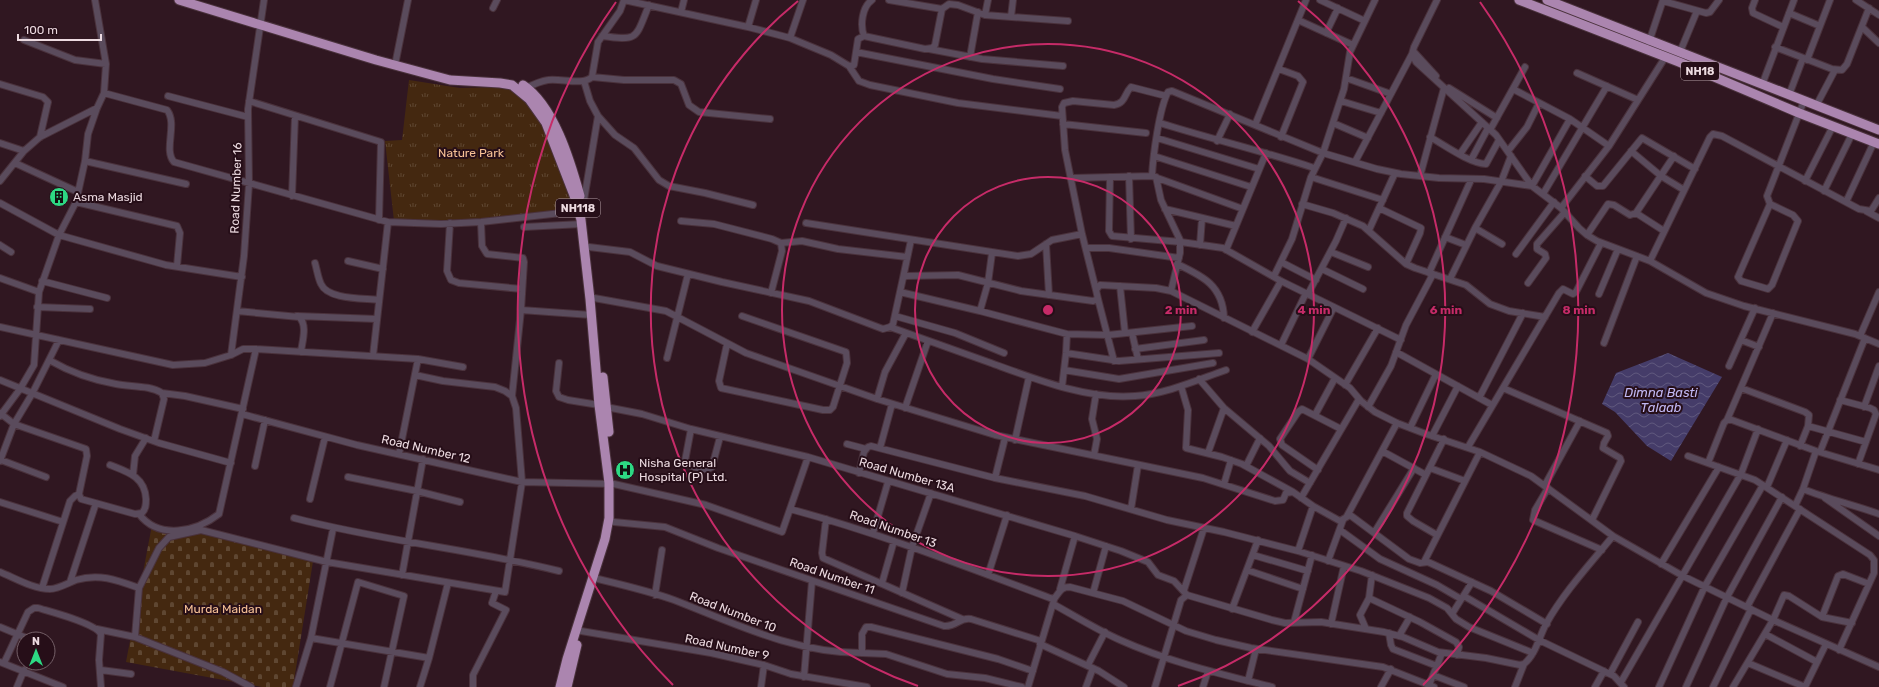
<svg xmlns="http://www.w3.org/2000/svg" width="1879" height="687" viewBox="0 0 1879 687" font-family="Rubik,sans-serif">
<defs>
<pattern id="cemetery-stones" width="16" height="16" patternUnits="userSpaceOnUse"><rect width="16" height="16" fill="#442810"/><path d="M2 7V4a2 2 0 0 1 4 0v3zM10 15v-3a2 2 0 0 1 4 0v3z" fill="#5f4732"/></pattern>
<pattern id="park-tufts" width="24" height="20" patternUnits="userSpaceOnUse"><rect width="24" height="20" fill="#442810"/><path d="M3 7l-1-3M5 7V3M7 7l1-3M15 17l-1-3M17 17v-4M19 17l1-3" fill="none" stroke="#5f4732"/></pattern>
<pattern id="water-waves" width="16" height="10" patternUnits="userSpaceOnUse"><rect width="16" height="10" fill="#453c69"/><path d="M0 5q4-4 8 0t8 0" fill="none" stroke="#60587e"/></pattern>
</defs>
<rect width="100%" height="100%" fill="#301721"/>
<path fill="url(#cemetery-stones)" d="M152 525 314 555 293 687H262L126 662Z"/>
<path fill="url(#park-tufts)" d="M409 80 460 88 503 87 521 93 536 107 574 208 493 219 394 221 385 141 402 140Z"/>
<path fill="url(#water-waves)" d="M1668 353 1722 377 1671 461 1647 446 1615 412 1602 404 1616 373Z"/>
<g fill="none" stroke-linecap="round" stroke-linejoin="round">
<defs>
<path id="minor" d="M889 0 942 9
M1320 0 1365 21
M1437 0 1414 47 1412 54 1416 62 1496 135 1532 186 1561 208 1579 228 1587 235 1597 241 1650 261 1706 293 1744 306 1855 334 1879 344
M1755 0 1752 8 1753 13 1783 27
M1856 0 1879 15
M1663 1 1706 13 1710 12 1719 0
M493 8 497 0
M681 12 684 0
M1789 13 1820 26
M985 15 988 0
M1011 17 1013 0
M1298 20 1353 45
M748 27 756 0
M1862 27 1879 43
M1326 33 1338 8
M602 36C639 41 635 39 649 5
M864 36C860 25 862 7 872 0
M790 38 803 0
M24 40 75 60 106 64
M1649 42 1663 0
M1775 47 1832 69 1842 70 1847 64 1869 8
M929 49 982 59 1063 66
M856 52 993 79 1060 89
M1414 52 1436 76
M1680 52 1697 11
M970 57 978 12
M396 60 408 0
M1807 60 1830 0
M849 66 859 81 870 85 958 103 1062 116
M1279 69 1298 76 1303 82 1281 137
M1577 73 1638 100
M592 77 624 80H674L681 84 689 105 699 112 770 119
M1346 78 1391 94
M584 81 590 101 598 116 615 135 634 148 659 180 669 186 705 193 753 205
M0 84 43 97 48 102 40 137
M1762 85 1794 0
M1449 88 1497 118
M524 89C532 85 540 81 548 80 561 78 582 86 592 77L598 42 620 11 624 0 748 27 790 38 831 55 849 66 854 65 858 39 864 36 925 49 932 48 935 45 942 9 949 4 958 5 985 15 1068 21
M1513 89 1570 119 1609 146
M104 93 167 110C178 124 163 150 174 162L388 222 373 356
M1789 95 1803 58
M168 96 248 117
M249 101 381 142 379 220
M1341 101 1381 113
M1816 106 1835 70
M1160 123C1211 139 1263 151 1314 168
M1333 123 1368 138
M1063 124 1146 133
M1255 125 1306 0
M1490 130 1525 67
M1430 137C1446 146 1469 163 1486 164L1499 140
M1157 138 1259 169
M1217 141 1230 114
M0 143 24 151
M1508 151 1527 127 1539 103
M1631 151 1661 176 1684 190
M1460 154 1482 122
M1154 156 1251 187
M1471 160 1488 128
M85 161 186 184
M1355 162 1412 54
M15 163 78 192
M1129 176 1131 239
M1152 176C1153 157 1159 109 1168 92L1172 91 1323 153 1377 169 1401 174 1439 178 1484 179 1532 186 1570 119
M1420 176 1444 88
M1585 176 1597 186H1603L1642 138 1695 169
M1110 177 1109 231 1112 236 1181 242 1223 248 1281 281 1401 340
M1156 177 1161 200 1180 240V253L1171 291
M1311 177 1383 200
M1072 178 1152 176 1243 209
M0 181 24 151 40 137 97 108
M1805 181 1833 126
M1824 191 1852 134
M1543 194 1607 86
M292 196 295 116
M76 202 177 226 180 233 177 266
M1846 202 1874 142
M0 203 59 235 166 265 242 277
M1302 204 1333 213 1363 226 1406 264 1415 268 1466 285 1490 304 1509 311 1545 317
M1770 204 1738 277 1741 281 1768 289 1772 285 1798 221 1793 215 1770 204 1767 196 1804 101
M583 206 598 116
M1379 208 1421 228 1420 233 1406 264
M1561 208 1609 146 1666 56
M1165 209 1236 226
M1866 211 1879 218
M1636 213 1664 231
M681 221 714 224 772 239 781 243 782 251 771 293
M388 222 441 224 481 222 579 211
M481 222 482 246 487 254 523 258 524 262 521 310 512 396
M450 223 447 271 451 280 459 283 522 289
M806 223 1018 256 1031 254 1052 240 1082 234
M524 227 582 224
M1475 228 1502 244
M1369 230 1395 173
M1587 235 1608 204 1614 205 1630 215 1636 213 1674 156
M1445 237 1466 245
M781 243 802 241 838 249 907 257
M1046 244 1049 295
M0 245 11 252
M1200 245 1202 218
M589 247 630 252 657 266 722 282 809 301 883 329 890 327 893 324 903 278 906 276 958 275 1021 291 1093 301 1098 299 1096 290 1100 285 1156 288 1171 291 1308 359 1350 388 1361 401 1375 412 1397 423 1426 434 1480 452 1531 476 1613 536 1683 576 1773 620 1879 667
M1086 248H1109L1179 258
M1226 250 1266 153
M1331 252 1368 267
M1516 254 1554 202
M348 261 383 269
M1650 261 1710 137 1713 134 1722 136 1859 209 1871 211 1879 198
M1281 262 1316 280
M315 263C317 270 318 278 321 284 328 300 364 298 379 300
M1177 264C1203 276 1223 286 1224 318
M1322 269 1363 289
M1429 273 1471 180
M1274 276 1292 239 1311 177 1323 153 1344 89 1350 52 1375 0
M0 278 39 292
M903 278 911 240
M1450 279 1475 228 1501 182 1511 156
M42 281 107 298
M1528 283 1546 258 1545 254 1537 249V244L1565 212
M1120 286 1125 333
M1096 290 1082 234 1065 150 1062 107 1064 103 1073 101 1114 105C1126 103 1124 94 1131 87L1166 96
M900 292 980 311 1067 334 1108 335 1192 326
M1308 294 1336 241 1346 218
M1599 294 1618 249
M594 298 666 311 746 353 877 399 995 435 1203 478 1275 501 1283 500 1286 493 1293 492 1313 506 1340 521 1350 515 1409 559 1420 563 1428 562 1491 591 1547 624
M1098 299 1114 361
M37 307 90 309
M521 310 591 315
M237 311 299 317C308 325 302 342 301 352
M980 311 988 283 992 253
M297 316 377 319
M895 316 955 333 1004 353
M0 327 173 365 205 363 231 355 243 349H256L418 359 463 367
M890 327C924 339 957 351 991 363 1035 379 1088 400 1135 396 1166 394 1197 380 1226 370
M1252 332 1281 281
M1132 333 1138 359
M1860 336 1879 292
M1741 340 1759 347
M1604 343 1637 256
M727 344 719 381 721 388 823 410H830L833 407 847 363 846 352 742 316
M1281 345 1306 293
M1135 349 1204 340
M1396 352 1492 405
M1066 353 1119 361 1219 353
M231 355 244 256 249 184 248 109 264 0
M667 358 688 274
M1308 359 1334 307
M49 360C70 372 92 380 116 384 131 387 149 385 162 393L164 399 154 441
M559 363 556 391 559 397 568 400 599 405
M1729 366 1755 308
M1064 370 1119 379 1213 363
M1199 379 1224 408 1269 446 1290 471 1310 483
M0 380 120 429 159 443 231 463
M1345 385 1378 328
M1181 386 1188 410 1186 448 1222 457 1242 464 1293 492
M1062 387 1066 353 1067 334
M1503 388 1607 433 1608 436 1604 443 1603 448 1620 458 1621 461 1592 520
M1741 388 1805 412 1809 415 1808 426 1800 446
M162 393 185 396 243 409
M1479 398 1523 313
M877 399 885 372 906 333
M1840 400 1870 408 1874 410 1876 414 1858 464
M606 407 642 414 691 429 808 457 1075 536 1121 551 1148 562 1158 575 1174 581 1187 595
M1368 407 1391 366 1406 325 1433 274
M1864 407 1879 366
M905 408 928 341
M0 413 14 424 86 449 87 456 79 494 81 499 135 514 142 513C146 509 146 504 146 499 145 477 128 472 110 465
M242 414 357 445 522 482 614 484 706 505 782 532 790 509C879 533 964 566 1050 598L1054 599C1060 592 1060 587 1070 587L1123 601 1186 631 1216 640 1251 648 1383 667 1434 687
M1315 415 1335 378
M0 416 20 389 34 365 39 292 59 235 76 202 85 161 88 134 97 108 104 93 106 64 95 0
M1727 420 1773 313
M1808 426 1866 442
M1410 428 1436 374
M691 429 685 461C689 467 706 472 712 467L720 437
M1432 436 1458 386
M1015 440 1029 377
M847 444 866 449
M1468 447 1559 293 1563 289 1573 294 1576 292 1601 243
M880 448 892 404
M1382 451 1426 475
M1820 452 1865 338
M1208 453 1224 408
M399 454 418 359
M1094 455 1097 439 1092 419 1096 394
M1688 456 1755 480 1870 555 1874 560V573L1839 650
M1 460 46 477
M0 461 14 424 32 394 59 340
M1708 463 1724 423 1727 420H1732L1816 451 1879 470
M255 466 265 420
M1246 466 1260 438
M1430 468 1465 481
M1318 470 1282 445 1280 439 1298 412 1302 409 1341 429
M859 473 864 452 868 447 871 446 995 478 1085 496 1167 520 1224 532 1298 551 1361 571 1429 598 1447 608 1456 619 1469 627 1533 653
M133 475 135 456 146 438
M348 477 417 491 460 502
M995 478 1005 438
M1224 484 1231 460
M1545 485 1580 421
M1767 487 1787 440
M1548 488 1535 510 1533 520 1602 550
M1803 489C1828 499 1854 505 1879 514
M1301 498 1359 399
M1825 498 1879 536
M310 499 325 437
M0 502 63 522
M1795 506 1803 489 1816 451
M790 509 808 457
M1131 509 1138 465
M139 514C159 540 196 532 219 514L256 349
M1347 516 1397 423
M294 518C381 541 471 549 559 571
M826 519 822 553 823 558 962 619
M614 522 665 527 718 548 944 626C957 627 959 617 971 619L1041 641
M1340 530 1380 559 1437 585 1461 599
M873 533 888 482
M1374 533 1414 468
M1437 535 1413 521 1407 516V513L1444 439
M1298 551 1313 506
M1253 555 1308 571
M1328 561 1343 520
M1424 562 1480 452
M1661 564 1719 467
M1247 570 1303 589
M0 572C15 578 33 589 50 589 58 589 68 583 76 580 99 573 117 580 139 588
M402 575 423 459
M988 575 1007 515
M598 579C623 585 649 591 674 600 736 624 794 653 862 653
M70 582 96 503
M882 583 894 541
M42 588 70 501 75 496 79 494
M1060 589 1075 536
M1184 590 1204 528
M902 593 912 547 931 493
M1093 593 1106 546
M655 595 662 550
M1464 596 1539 640 1614 676 1624 687
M1369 598 1420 622 1456 642 1459 647 1457 655
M1053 604C1075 616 1097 630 1120 640 1169 662 1221 674 1272 687
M1747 607 1800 509
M1232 609 1258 540
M1452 614 1472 582
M1822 617 1838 576 1843 574 1869 584
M1294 622 1312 555
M1331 624 1344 566
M0 627 29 639
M97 629 135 637 223 672 251 687
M1366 629 1360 615 1369 598 1372 575
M581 631 711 653 764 665 791 674 867 687
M1389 633 1391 645 1393 649 1437 666
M1765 634 1817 662
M1399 636 1410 617
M135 637 139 588 159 548 169 537 201 530 327 562 505 592 522 482 516 408 512 396 505 391 495 387 443 381 415 375
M311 638 429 658 448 583
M1040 644 1099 671 1124 687
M0 662 63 687
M4 663 28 612 34 608H38C51 612 95 623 101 634L99 660 101 687
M1748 663 1805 687
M1088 665 1105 632
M101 670 131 674
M1610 674 1638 622
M1433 675 1464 687
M804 677 812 581
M1248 681 1256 649
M1621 682 1741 474 1758 429
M1429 685 1442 653
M17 687 24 670
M296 687 311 638 333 529
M330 687 358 582 404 596 384 687
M420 687 429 658
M473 687V675L506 610 492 603 496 591
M761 687 764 665
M1022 687 985 678 947 674 886 654 862 653V634L866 627H871L998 659 1033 671
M1028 687 1054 600
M1086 687 1093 668
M1155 687 1181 600 1187 595 1272 620 1285 623 1321 622 1384 632 1403 637 1438 652 1486 658 1520 665 1524 664C1536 654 1539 637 1546 624 1564 592 1590 564 1613 536
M1203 687 1208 671
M1381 687 1391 669
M1515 687 1524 664
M1595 687 1604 671
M1659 687 1705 586 1763 485
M1686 687 1727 597 1782 497
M1713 687 1751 609
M1733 687 1773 620 1784 595 1789 596 1822 617 1852 623
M1805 687 1826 644"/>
<path id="highway" d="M179 0 376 60 450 80 500 83 512 85 529 99 546 123 577 203 581 220 590 299 599 405 609 483V518L605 539 567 659 560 687
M1519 0 1679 62 1799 113 1879 144
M1547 0 1879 130
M523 85C554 106 570 160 580 196
M603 377 609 432
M567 687 577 645"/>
</defs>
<use href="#minor" stroke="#4a323c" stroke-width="8"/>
<use href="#highway" stroke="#4a323c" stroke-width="11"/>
<use href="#minor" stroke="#5a4b5c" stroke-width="6"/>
<use href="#highway" stroke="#ab85af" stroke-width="9"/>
</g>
<g fill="none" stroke="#c62b68" stroke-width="2">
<circle cx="1048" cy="310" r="133"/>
<circle cx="1048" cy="310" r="266"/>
<path d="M918 686A398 398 0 0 1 798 1M1298 1A398 398 0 0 1 1178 686"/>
<path d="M673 685A531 531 0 0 1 616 2M1480 2A531 531 0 0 1 1423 685"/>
</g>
<defs>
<symbol id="building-disc" viewBox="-11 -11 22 22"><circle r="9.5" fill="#2dd883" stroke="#260e18"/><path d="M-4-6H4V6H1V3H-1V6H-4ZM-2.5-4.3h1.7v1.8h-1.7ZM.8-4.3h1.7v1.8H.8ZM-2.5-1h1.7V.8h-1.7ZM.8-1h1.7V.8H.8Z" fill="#111"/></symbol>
<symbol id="hospital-disc" viewBox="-11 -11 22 22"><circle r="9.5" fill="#2dd883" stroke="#260e18"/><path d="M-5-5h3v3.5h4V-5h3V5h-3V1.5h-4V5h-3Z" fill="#111"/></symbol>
</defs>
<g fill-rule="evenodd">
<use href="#building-disc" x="48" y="186" width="22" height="22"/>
<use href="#hospital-disc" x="614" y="459" width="22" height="22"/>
</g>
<g text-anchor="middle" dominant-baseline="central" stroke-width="4" stroke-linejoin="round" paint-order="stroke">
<g fill="#260e18" stroke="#b19da4" stroke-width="1">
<rect x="1681" y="62" width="38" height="18" rx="3"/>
<rect x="556" y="199" width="44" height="18" rx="3"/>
</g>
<g font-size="11" font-weight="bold" fill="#ecdae0">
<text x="1700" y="71">NH18</text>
<text x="578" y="208">NH118</text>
</g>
<g font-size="12" fill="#f7c196" stroke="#260e18">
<text x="471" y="153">Nature Park</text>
<text x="223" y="609">Murda Maidan</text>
</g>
<g font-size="12" fill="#ecdae0" stroke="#260e18">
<text transform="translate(236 188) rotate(-88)">Road Number 16</text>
<text transform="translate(426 449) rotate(13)">Road Number 12</text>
<text transform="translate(907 475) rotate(16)">Road Number 13A</text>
<text transform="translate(893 529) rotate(19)">Road Number 13</text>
<text transform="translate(832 576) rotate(19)">Road Number 11</text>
<text transform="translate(733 612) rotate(21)">Road Number 10</text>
<text transform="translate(727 647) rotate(12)">Road Number 9</text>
</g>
<g font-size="12" fill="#ecdae0" stroke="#260e18" text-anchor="start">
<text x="73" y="197">Asma Masjid</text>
<text x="639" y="463">Nisha General<tspan x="639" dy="14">Hospital (P) Ltd.</tspan></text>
</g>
<g font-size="13" font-style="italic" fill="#c1b8f4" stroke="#260e18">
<text x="1661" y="392">Dimna Basti<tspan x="1661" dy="15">Talaab</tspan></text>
</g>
</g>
<circle cx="1048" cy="310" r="6" fill="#c62b68" stroke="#260e18" stroke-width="2"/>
<g font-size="12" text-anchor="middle" font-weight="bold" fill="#c62b68" stroke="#260e18" stroke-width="4" stroke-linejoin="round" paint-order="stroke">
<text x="1181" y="314">2 min</text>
<text x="1314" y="314">4 min</text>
<text x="1446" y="314">6 min</text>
<text x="1579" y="314">8 min</text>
</g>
<g transform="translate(36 651)"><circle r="19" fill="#260e18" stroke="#756068"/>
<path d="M0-3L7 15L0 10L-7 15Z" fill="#2dd883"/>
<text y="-6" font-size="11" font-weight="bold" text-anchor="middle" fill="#ecdae0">N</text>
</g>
<path d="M18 34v6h83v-6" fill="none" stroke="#ecdae0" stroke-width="2"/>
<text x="24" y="34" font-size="12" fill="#ecdae0" stroke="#260e18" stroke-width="3" paint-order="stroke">100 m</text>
</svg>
